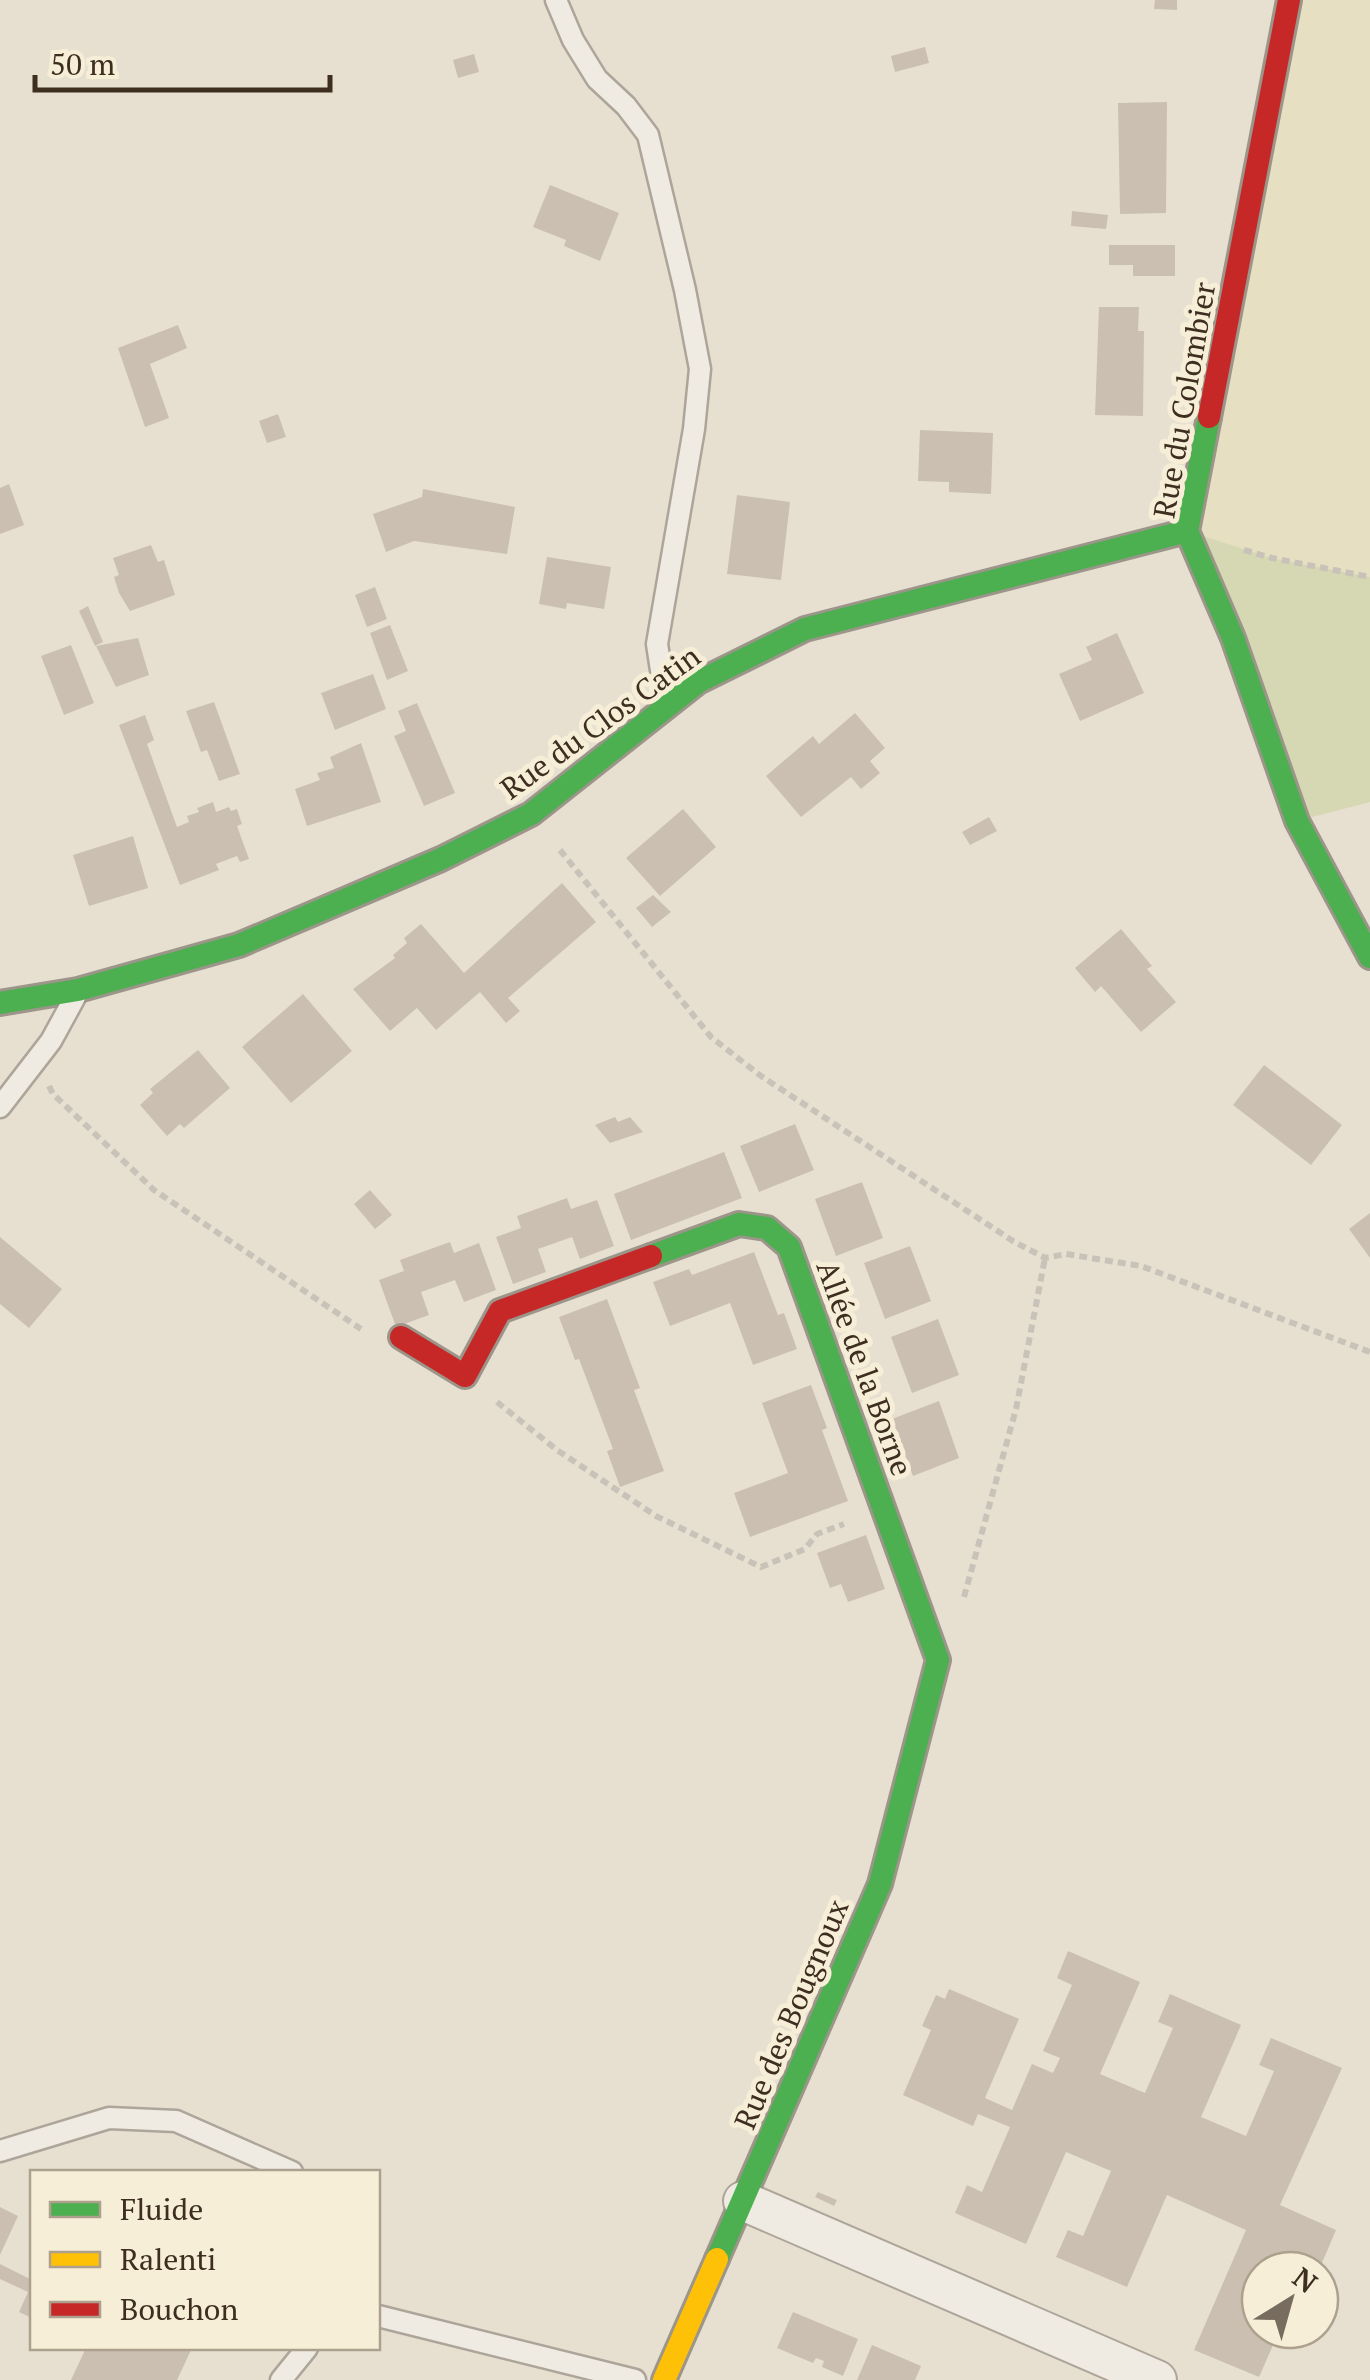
<svg xmlns="http://www.w3.org/2000/svg" width="1370" height="2380" viewBox="0 0 1370 2380" font-family="'PT Serif',serif">
<rect width="100%" height="100%" fill="#e7e0d1"/>
<path fill="#e6dfc2" d="M1299 0H1370V577L1272 558 1187 531Z"/>
<path fill="#d6d7b3" d="M1187 531 1272 558 1370 577V802L1297 821Z"/>
<path fill="#cbbfb2" d="M1155 0H1177V10L1154 9Z
M925 47 929 63 895 72 891 56Z
M474 54 479 72 458 78 453 60Z
M1167 102 1166 213 1120 214 1118 103Z
M550 185 619 213 600 261 564 246 566 240 533 227Z
M1072 211 1108 215 1106 229 1071 226Z
M1109 245H1175V276H1133V265H1109Z
M1099 307H1139L1138 331H1144L1143 416 1095 415Z
M178 325 187 348 150 364 169 418 145 427 118 348Z
M278 414 286 437 267 443 259 421Z
M920 430 993 433 991 494 949 492V482L918 481Z
M9 484 24 525 0 534V488Z
M423 489 515 507 507 554 414 541 386 552 373 514 422 497Z
M737 495 790 502 781 580 727 574Z
M151 545 158 562 164 560 175 595 130 611 119 593 114 577 119 575 113 558Z
M547 557 611 567 604 609 567 603 566 609 539 604Z
M375 587 387 619 367 627 355 595Z
M88 606 103 642 95 646 79 611Z
M390 625 408 671 387 680 370 633Z
M1117 633 1144 693 1080 721 1059 674 1092 660 1086 647Z
M138 638 149 675 116 687 96 646Z
M71 645 94 703 64 715 41 656Z
M373 674 386 709 335 730 321 693Z
M214 702 240 774 219 781 207 750 201 752 186 711Z
M417 703 455 793 424 806 394 736 406 731 398 711Z
M855 713 885 748 870 761 880 773 861 789 851 777 801 817 766 776 813 736 819 744Z
M145 715 154 740 147 744 177 827 189 822 187 816 199 812 197 808 213 802 216 812 229 807 231 811 237 809 242 824 237 826 249 859 240 862 237 856 216 864 219 870 180 885 119 725Z
M361 743 381 802 307 826 295 789 320 780 317 773 334 768 330 757Z
M683 809 716 847 660 896 626 858Z
M989 817 997 831 970 845 962 832Z
M133 836 148 888 89 906 73 855Z
M562 883 596 922 508 998 520 1011 506 1023 480 992 436 1030 417 1008 390 1031 353 989 395 958 393 955 407 943 404 938 421 924 464 973Z
M653 895 671 912 652 927 636 908Z
M1121 929 1152 966 1147 969 1176 1002 1141 1032 1101 986 1095 992 1075 968Z
M303 994 352 1051 291 1103 242 1047Z
M198 1050 230 1088 184 1128 180 1124 167 1136 140 1105 153 1093 150 1089Z
M1264 1065 1342 1125 1311 1165 1233 1105Z
M615 1117 618 1122 630 1117 643 1132 610 1143 595 1125Z
M795 1124 814 1170 759 1192 740 1146Z
M724 1152 742 1198 631 1240 614 1194Z
M862 1182 883 1238 836 1256 815 1199Z
M370 1190 392 1215 375 1229 354 1204Z
M567 1198 571 1209 597 1200 614 1246 580 1259 572 1237 538 1249 546 1272 513 1284 496 1237 521 1228 517 1216Z
M1370 1213V1258L1349 1229Z
M0 1237 62 1289 29 1328 0 1304Z
M450 1242 454 1253 479 1243 496 1290 464 1302 455 1280 421 1292 429 1315 396 1327 379 1280 404 1271 400 1260Z
M910 1246 931 1301 885 1319 864 1263Z
M754 1252 778 1315 784 1313 797 1349 753 1365 730 1303 670 1326 653 1282 689 1269 692 1275Z
M607 1299 640 1388 634 1390 664 1471 620 1487 607 1451 613 1449 579 1359 575 1360 559 1317Z
M938 1319 959 1375 912 1393 891 1337Z
M811 1385 827 1428 822 1430 848 1501 750 1537 734 1493 788 1473 762 1403Z
M939 1401 959 1458 913 1476 892 1419Z
M866 1535 885 1589 848 1602 841 1584 830 1588 817 1553Z
M1068 1951 1140 1982 1100 2074 1145 2093 1173 2028 1158 2022 1170 1994 1241 2025 1201 2117 1246 2136 1274 2071 1259 2065 1271 2038 1342 2068 1280 2205 1336 2230 1319 2270H1260V2330H1293L1285 2348 1274 2343 1259 2377 1194 2350 1246 2230 1167 2195 1127 2287 1056 2257 1068 2230 1083 2236 1111 2171 1066 2152 1026 2244 955 2213 967 2185 982 2192 1010 2127 978 2114 973 2126 903 2095 931 2030 922 2026 936 1995 945 1999 949 1989 1019 2019 985 2098 1012 2110 1032 2064 1053 2073 1060 2058 1043 2051 1072 1985 1057 1978Z
M818 2192 837 2200 834 2206 815 2197Z
M0 2207 18 2216 0 2255Z
M0 2264 32 2280V2318L19 2312 28 2292 0 2279Z
M793 2312 858 2339 843 2376 822 2367 824 2361 816 2358 813 2363 777 2348Z
M872 2345 921 2366 915 2380H857Z
M86 2348H192L177 2380H71Z"/>
<g fill="none" stroke-linecap="round" stroke-linejoin="round">
<defs>
<path id="lane" d="M556 0 573 40 597 79 626 106 648 135 685 290 700 369 694 429 657 644 666 703
M0 1107 51 1041 75 997
M0 2151 109 2118 176 2121 292 2172
M378 2316 635 2380
M281 2380 307 2348"/>
<path id="street" d="M743 2201 1157 2380"/>
<path id="fast" d="M1209 417 1187 531 1233 638 1297 821 1370 957
M0 1003 78 990 239 945 441 859 531 814 698 682 805 629 1187 531
M651 1256 739 1224 767 1228 789 1247 938 1660 880 1884 717 2259"/>
<path id="slow" d="M664 2380 717 2259"/>
<path id="jam" d="M1209 417 1289 0
M401 1337 465 1376 500 1311 651 1256"/>
</defs>
<use href="#lane" stroke="#ada599" stroke-width="25"/>
<use href="#street" stroke="#ada599" stroke-width="42"/>
<use href="#fast" stroke="#9c958a" stroke-width="28"/>
<use href="#slow" stroke="#9c958a" stroke-width="28"/>
<use href="#jam" stroke="#9c958a" stroke-width="28"/>
<path stroke="#c8c2b9" stroke-width="6" stroke-dasharray="8 5" stroke-linecap="butt" d="M1244 550 1272 558 1370 577
M560 850 711 1037 761 1076 1013 1241 1045 1258 1066 1254 1141 1266 1370 1352
M49 1086 53 1094 154 1190 361 1329
M497 1402 557 1450 656 1516 761 1567 805 1549 817 1534 844 1524
M964 1597 1016 1409 1045 1258"/>
<use href="#lane" stroke="#efebe3" stroke-width="20"/>
<use href="#street" stroke="#efebe3" stroke-width="38"/>
<use href="#fast" stroke="#4caf50" stroke-width="22"/>
<use href="#slow" stroke="#ffc107" stroke-width="22"/>
<use href="#jam" stroke="#c62828" stroke-width="22"/>
</g>
<g text-anchor="middle" dominant-baseline="central" stroke-width="10" stroke-linejoin="round" paint-order="stroke">
<g font-size="30" fill="#3d2e20" stroke="#f7eed8">
<text transform="translate(1184 400) rotate(-80)">Rue du Colombier</text>
<text transform="translate(600 722) rotate(-36)">Rue du Clos Catin</text>
<text transform="translate(865 1368) rotate(70)">Allée de la Borne</text>
<text transform="translate(791 2014) rotate(-67)">Rue des Bougnoux</text>
</g>
</g>
<rect x="30" y="2170" width="350" height="180" fill="#f7eed8" stroke="#ada18e" stroke-width="2.5"/>
<rect x="50" y="2202" width="50" height="15" fill="#4caf50" stroke="#ada18e" stroke-width="2.5"/>
<text x="120" y="2220" font-size="30" fill="#3d2e20">Fluide</text>
<rect x="50" y="2252" width="50" height="15" fill="#ffc107" stroke="#ada18e" stroke-width="2.5"/>
<text x="120" y="2270" font-size="30" fill="#3d2e20">Ralenti</text>
<rect x="50" y="2302" width="50" height="15" fill="#c62828" stroke="#ada18e" stroke-width="2.5"/>
<text x="120" y="2320" font-size="30" fill="#3d2e20">Bouchon</text>
<g transform="translate(1290 2300) rotate(37)"><circle r="48" fill="#f7eed8" stroke="#ada18e" stroke-width="2.5"/>
<path d="M0-8L18 38L0 25L-18 38Z" fill="#786c5e"/>
<text y="-15" font-size="28" font-weight="bold" text-anchor="middle" fill="#3d2e20">N</text>
</g>
<path d="M35 75v15h295v-15" fill="none" stroke="#3d2e20" stroke-width="5"/>
<text x="50" y="75" font-size="30" fill="#3d2e20" stroke="#f7eed8" stroke-width="8" paint-order="stroke">50 m</text>
</svg>
